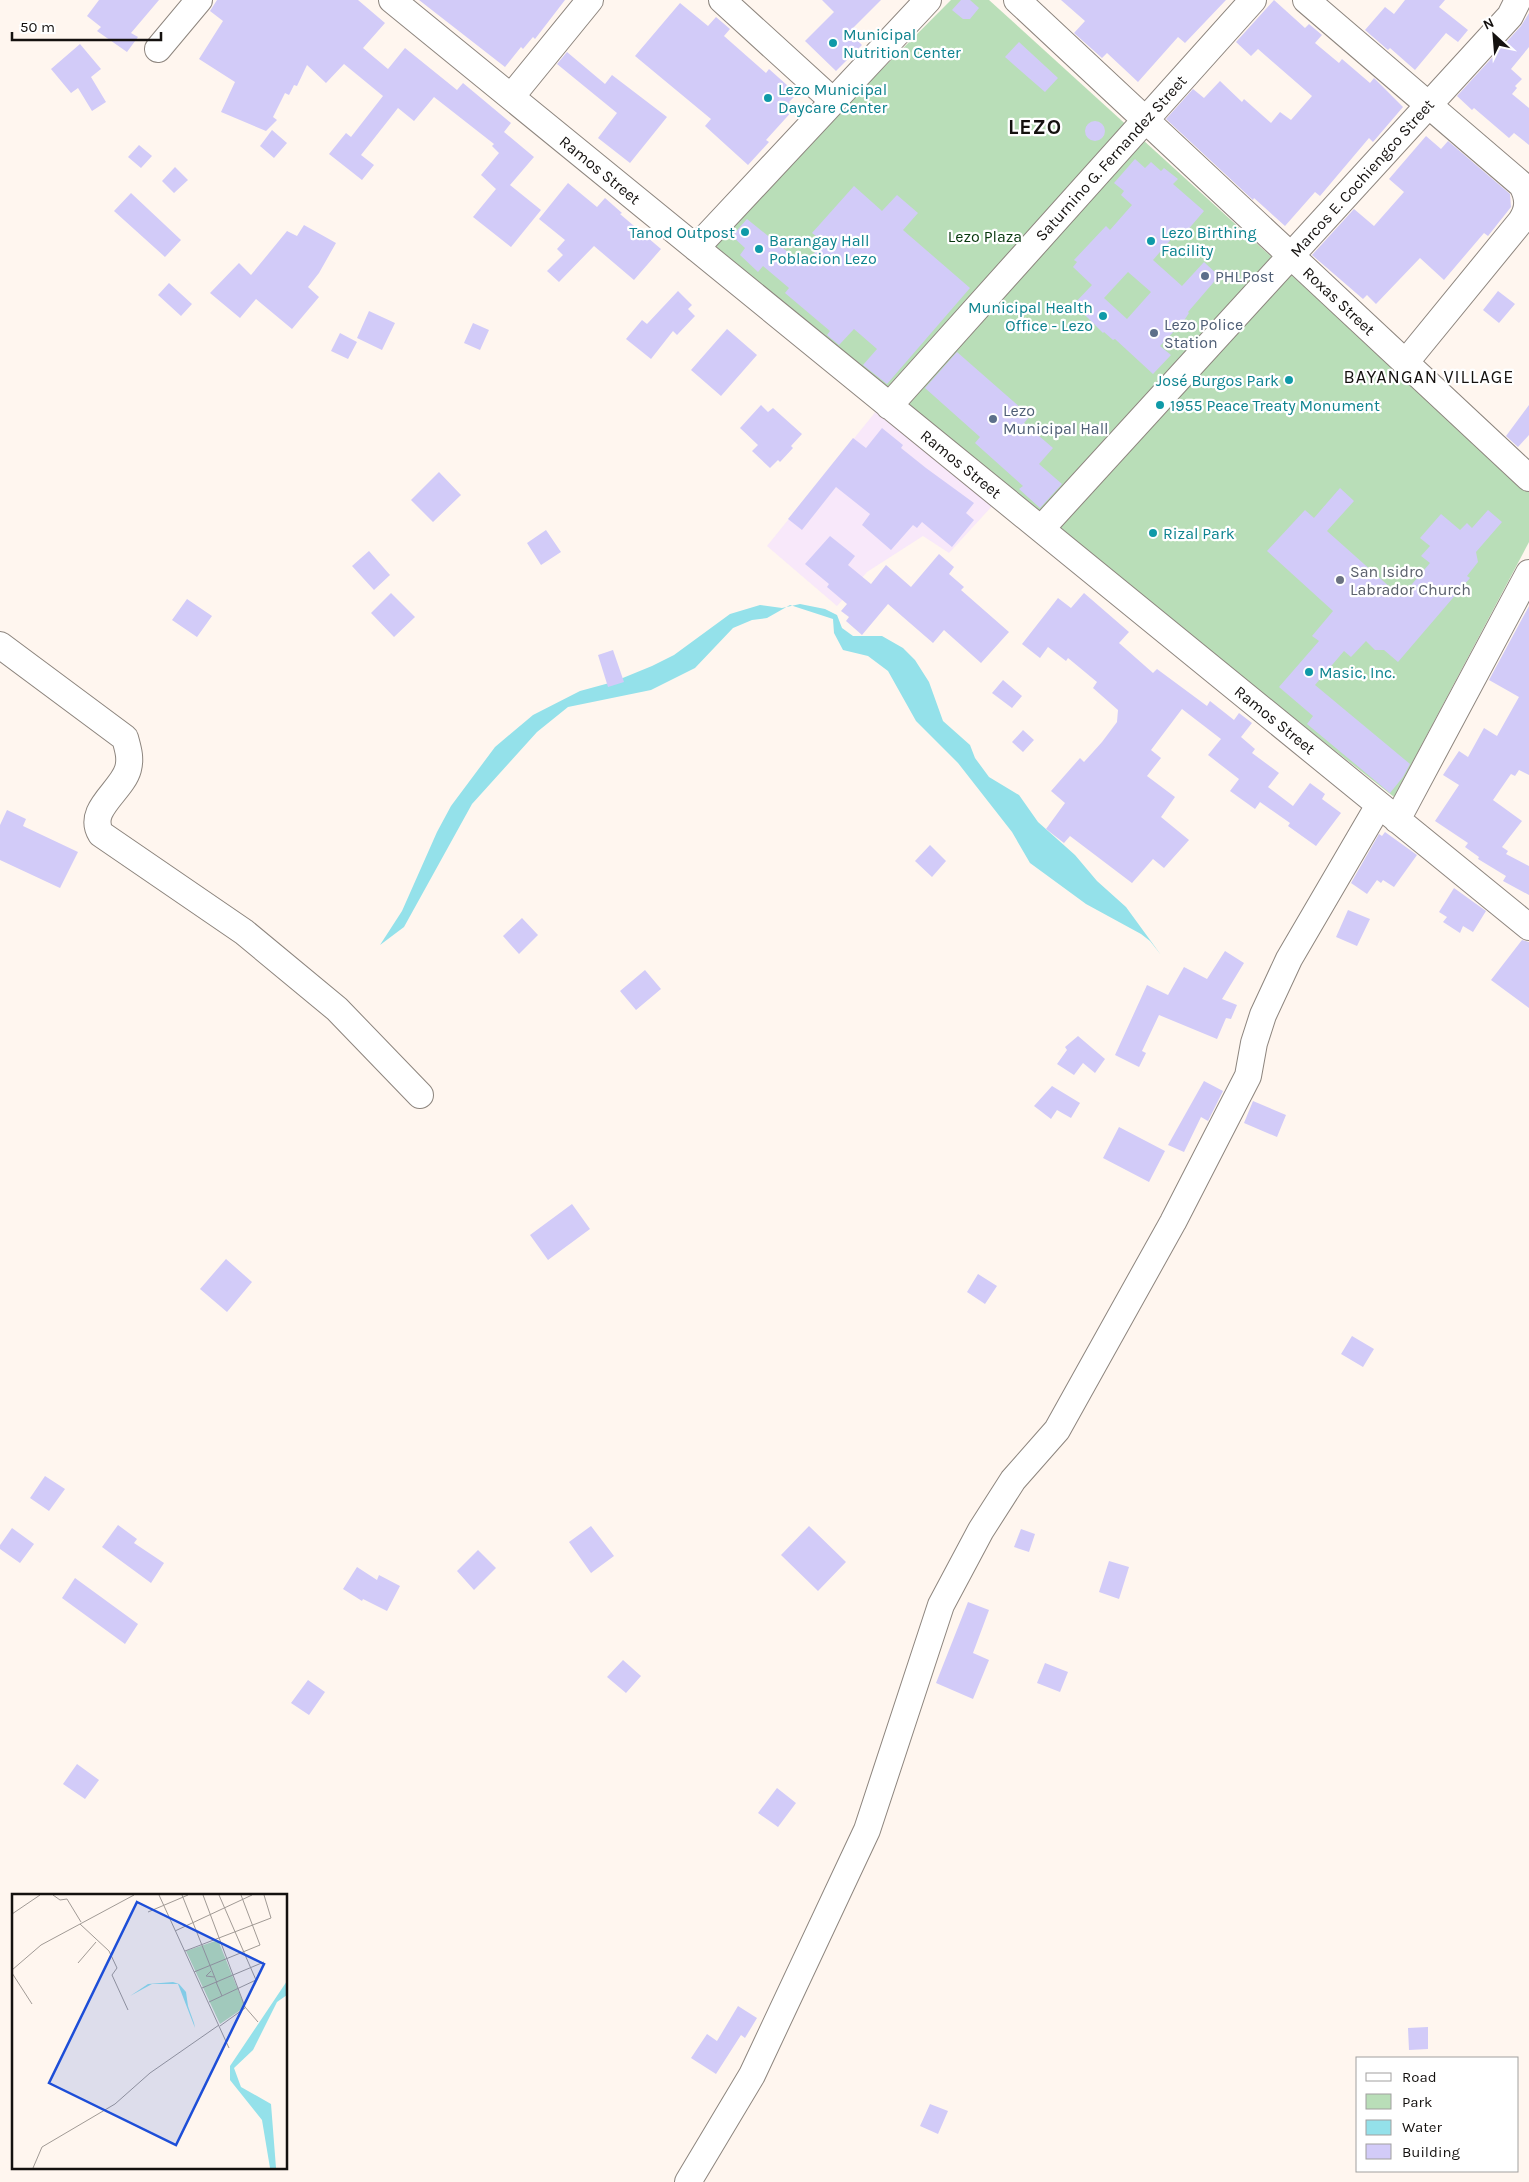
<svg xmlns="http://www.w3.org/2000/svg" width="1529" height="2182" viewBox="0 0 1529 2182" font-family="Karla,sans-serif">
<rect width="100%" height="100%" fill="#fff6ef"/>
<path fill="#f8e8fa" d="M877 410 994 504 949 553 923 536 867 572 837 606 767 546Z"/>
<path fill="#b9deb8" d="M951 0H989L1529 491V542L1394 797 1167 619 710 242Z"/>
<path fill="#94e1ea" d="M800 604 825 609 837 615 842 628 853 636H882L903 648 915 660 929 682 943 721 970 745 975 758 989 777 1019 795 1038 822 1075 855 1097 881 1126 907 1161 955 1150 941 1141 934 1086 904 1030 863 1012 832 958 763 916 721 888 671 868 656 843 650 834 633 833 619 790 605 767 618 752 620 733 628 695 668 651 690 568 707 537 732 472 804 404 927 380 945 402 911 437 832 451 806 495 747 533 715 580 691 613 682 652 666 674 655 730 614 760 605 782 608Z"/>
<path fill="#d2cbf8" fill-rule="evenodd" d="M99 0H159L131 33 138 37 127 52 97 31 101 27 87 16Z
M217 0H358L385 23 363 48 388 69 405 48 457 90 463 83 511 123 504 132 534 157 510 185 541 210 511 247 473 217 496 189 481 175 499 153 492 146 494 144 434 97 414 121 398 108 361 155 374 165 362 180 329 154 346 133 351 137 383 96 344 64 326 83 307 65 297 86 294 85 289 95 285 93 273 117 277 120 266 131 221 112 235 82 199 59 223 21 210 11Z
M419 0H565L535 39 533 37 523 49 521 47 505 67Z
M822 0H881L849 32 862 45 836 71 805 41 834 12Z
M961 0H970L979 8 970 19H963L952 10Z
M1061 0H1226L1185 43 1178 37 1138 82 1107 53 1102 58 1074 33 1085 21Z
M1274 0 1305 28 1309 24 1322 35 1315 43 1339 63 1342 59 1370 83 1374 78 1403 107 1373 142 1369 138 1320 196 1315 192 1285 226 1254 198 1253 200 1166 119 1193 89 1204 98 1220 81 1242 102 1244 99 1271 123 1280 112 1291 120 1312 96 1258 49 1251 56 1236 42Z
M1405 0H1445L1439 7 1468 30 1458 42 1446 33 1415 70 1390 48 1388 50 1365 30 1385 7 1394 14Z
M680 3 708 26 716 17 730 29 724 36 766 73 769 69 797 94 789 102 795 108 766 140 769 142 748 165 705 126 711 119 635 56Z
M1529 13V47L1511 69 1522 79 1515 86 1517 88 1512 94 1529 108V145L1514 133 1509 138 1474 108 1472 110 1457 96 1521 26Z
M1019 42 1058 78 1045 92 1005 57Z
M80 44 101 69 91 77 106 102 92 111 78 88 71 93 51 69Z
M567 52 605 84 612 75 667 117 630 163 598 138 617 113 557 64Z
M1085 131a10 10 0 1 1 20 0a10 10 0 1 1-20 0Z
M272 130 287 143 274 158 260 146Z
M1426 136 1441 149 1448 141 1510 194 1511 207 1488 236 1484 233 1444 280 1420 258 1376 304 1367 295 1363 299 1312 255 1354 209 1374 226 1404 192 1389 179Z
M139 145 152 156 141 168 128 157Z
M1135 159 1145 168 1151 162 1161 171 1164 168 1178 179 1173 184 1204 211 1186 232 1181 228 1153 260 1182 286 1204 262 1219 276 1188 312 1189 313 1183 322 1160 346 1171 355 1153 374 1115 339 1113 340 1104 332 1103 333 1074 304 1092 285 1073 267 1077 262 1074 260 1106 226 1110 230 1132 205 1121 195 1124 191 1114 183ZM1128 272 1151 292 1127 319 1104 298Z
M175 167 188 180 174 193 162 181Z
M568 183 597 207 605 198 622 213 620 214 661 249 634 280 594 246 559 282 547 271 563 255 557 249 565 240 539 219Z
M854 186 882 211 897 195 918 213 903 230 970 288 887 384 863 365 877 349 854 329 839 345 827 335 830 331 785 293 789 288 763 266 758 272 740 255 745 248 732 236 747 219 804 265 824 242 812 233Z
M131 193 181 240 165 257 114 211Z
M304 225 336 243 319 273 308 287 319 297 292 329 256 299 240 318 210 293 239 263 251 275 287 231 297 236Z
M169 283 192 304 181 316 158 295Z
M678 291 692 305 688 309 695 316 677 335 673 331 651 359 626 339 642 320 647 324Z
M1498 291 1515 304 1499 323 1483 310Z
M369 311 395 323 382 350 357 338Z
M473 323 489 330 480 350 464 343Z
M727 329 757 355 721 396 691 370Z
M340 333 357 342 348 359 331 351Z
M957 352 1030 416 1024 423 1053 448 1039 464 1062 484 1040 508 1019 489 1023 486 975 443 980 437 925 388Z
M761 405 768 412 773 408 802 434 791 446 793 448 780 462 778 460 770 468 752 451 758 445 740 428Z
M1529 405V435L1518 447 1506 436Z
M882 428 903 445 901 448 926 468 974 503 966 513 974 520 952 547 922 522 917 528 913 525 891 550 862 525 870 514 836 487 802 530 788 519 853 438 866 448Z
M439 472 461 495 433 522 411 500Z
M1340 488 1354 501 1327 531 1401 597 1430 563 1421 556 1430 546 1420 538 1441 514 1460 530 1467 523 1472 528 1488 510 1502 522 1476 552 1478 562 1467 576 1470 578 1398 662 1384 650H1375L1366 641 1351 657 1344 651 1315 685 1410 764 1403 777 1390 793 1307 724 1313 716 1279 687 1319 641 1312 636 1333 611 1267 551 1305 510 1314 518Z
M546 530 561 552 541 565 527 543Z
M830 536 855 556 848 565 871 584 886 565 911 587 939 554 954 567 949 574 964 587 961 590 1009 632 981 663 944 630 933 643 888 604 862 635 846 621 849 617 841 611 847 604 827 587 829 584 805 564Z
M369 551 390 575 374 590 352 566Z
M391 593 415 617 394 637 371 613Z
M1084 593 1129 632 1119 643 1153 673 1157 669 1207 706 1210 701 1234 720 1239 713 1252 723 1241 737 1255 749 1252 753 1279 773 1268 787 1293 806 1310 783 1325 794 1322 799 1341 813 1316 846 1288 826 1290 823 1260 802 1255 809 1230 791 1239 779 1208 755 1221 739 1182 709 1151 750 1161 758 1147 776 1175 797 1161 817 1189 840 1164 868 1153 859 1132 883 1070 836 1064 843 1046 829 1065 803 1051 791 1080 758 1084 762 1102 742 1117 722 1118 710 1093 688 1097 682 1068 658 1066 661 1048 647 1040 658 1022 644 1058 598 1071 608Z
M187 599 212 616 197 637 172 620Z
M1529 606V775L1519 770 1515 776 1511 774 1493 800 1522 821 1502 847 1508 851 1506 854 1529 866V895L1503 881 1506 876 1478 859 1479 857 1465 847 1468 843 1435 821 1459 785 1443 775 1459 751 1468 757 1484 728 1497 736 1519 697 1489 680Z
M613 650 624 682 608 687 598 655Z
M1003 680 1022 696 1012 708 992 693Z
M1023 730 1034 740 1023 752 1012 742Z
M7 810 26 819 23 826 78 852 60 888 0 860V825Z
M1385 832 1417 855 1394 887 1383 880 1381 883 1377 880 1367 894 1351 883 1379 834 1382 836Z
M930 845 946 861 932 877 915 861Z
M1454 888 1486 911 1473 932 1463 926 1460 933 1443 922 1447 917 1439 912Z
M1348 910 1370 919 1357 946 1336 937Z
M522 918 538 935 519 954 503 936Z
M1522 940 1529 942V1008L1491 980Z
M1225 951 1244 963 1222 999 1237 1005 1231 1019 1226 1018 1217 1039 1159 1015 1142 1051 1146 1053 1139 1067 1115 1055 1147 985 1168 995 1184 967 1207 979Z
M645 970 661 989 636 1010 620 991Z
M1078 1036 1105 1059 1095 1073 1083 1063 1074 1075 1057 1064 1067 1050 1065 1047Z
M1204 1081 1223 1091 1208 1121 1201 1117 1184 1152 1168 1145Z
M1052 1086 1080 1103 1071 1118 1057 1110 1051 1119 1034 1106Z
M1253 1101 1286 1115 1277 1137 1244 1123Z
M1119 1127 1165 1151 1149 1182 1103 1158Z
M572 1204 590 1229 548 1260 530 1235Z
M226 1259 252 1282 227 1312 200 1289Z
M978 1274 997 1286 985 1304 967 1292Z
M1352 1336 1374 1349 1363 1367 1341 1354Z
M45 1476 65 1489 49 1511 30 1498Z
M118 1525 137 1539 134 1543 164 1563 151 1583 102 1547Z
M591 1526 614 1556 591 1573 569 1542Z
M809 1526 846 1562 818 1591 781 1555Z
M12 1528 34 1544 20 1563 0 1549V1545Z
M1021 1529 1035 1534 1029 1552 1014 1547Z
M478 1550 496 1568 474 1590 457 1571Z
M1109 1561 1129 1567 1119 1599 1099 1592Z
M357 1567 377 1580 379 1575 400 1586 387 1611 363 1599 362 1601 343 1589Z
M75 1578 138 1624 125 1644 62 1598Z
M968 1602 989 1610 973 1653 989 1660 973 1699 936 1683Z
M623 1660 641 1676 626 1693 607 1677Z
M1045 1663 1068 1672 1060 1692 1037 1683Z
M308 1680 325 1692 309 1715 291 1703Z
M77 1764 99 1780 85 1799 63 1784Z
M777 1788 796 1803 778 1827 758 1813Z
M738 2006 757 2018 745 2038 741 2035 716 2074 691 2058 707 2034 717 2041Z
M1428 2027V2049L1409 2050 1408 2028Z
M930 2104 948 2111 938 2134 920 2126Z"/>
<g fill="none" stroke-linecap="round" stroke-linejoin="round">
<defs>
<path id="minor" d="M392 0 1529 927
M722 0 833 101
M1017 0 1529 478
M1306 0 1522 185C1529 198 1529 209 1521 221L1405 363
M158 49 199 0
M511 97 590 0
M696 248 928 0
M889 406 1253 0
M1041 529 1510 16 1518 0
M0 645 125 738C128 749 131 758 128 769 122 791 86 810 101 834L244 932 337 1009 420 1095
M1397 820 1529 573
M688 2182 752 2075 867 1830 941 1605 981 1530 1013 1480 1057 1430 1173 1222 1248 1076 1254 1043 1263 1015 1289 959 1379 805"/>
</defs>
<use href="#minor" stroke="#8d857e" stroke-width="28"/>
<use href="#minor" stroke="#fff" stroke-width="26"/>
</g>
<g fill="#0f9aa8" stroke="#fff" stroke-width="2">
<circle cx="833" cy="43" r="5"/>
<circle cx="768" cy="98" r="5"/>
<circle cx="745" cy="232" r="5"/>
<circle cx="1151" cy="241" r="5"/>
<circle cx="759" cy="249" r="5"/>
<circle cx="1103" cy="316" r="5"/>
<circle cx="1289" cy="380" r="5"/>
<circle cx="1160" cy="405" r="5"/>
<circle cx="1153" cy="533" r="5"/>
<circle cx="1309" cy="672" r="5"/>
</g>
<g fill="#5c6f8a" stroke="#fff" stroke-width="2">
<circle cx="1205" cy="276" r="5"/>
<circle cx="1154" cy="333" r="5"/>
<circle cx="993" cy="419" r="5"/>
</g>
<circle fill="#6b7280" stroke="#fff" stroke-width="2" cx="1340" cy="580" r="5"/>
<g text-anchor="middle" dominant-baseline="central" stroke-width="4.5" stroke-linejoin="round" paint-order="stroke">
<g font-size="16" fill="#0d838f" stroke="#fff" text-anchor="start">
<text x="843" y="34">Municipal<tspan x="843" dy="18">Nutrition Center</tspan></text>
<text x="778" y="89">Lezo Municipal<tspan x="778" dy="18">Daycare Center</tspan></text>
<text x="735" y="232" text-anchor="end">Tanod Outpost</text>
<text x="1161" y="232">Lezo Birthing<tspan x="1161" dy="18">Facility</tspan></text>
<text x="769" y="240">Barangay Hall<tspan x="769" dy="18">Poblacion Lezo</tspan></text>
<text x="1093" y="307" text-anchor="end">Municipal Health<tspan x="1093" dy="18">Office - Lezo</tspan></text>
<text x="1279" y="380" text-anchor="end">José Burgos Park</text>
<text x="1170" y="405">1955 Peace Treaty Monument</text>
<text x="1163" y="533">Rizal Park</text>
<text x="1319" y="672">Masic, Inc.</text>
</g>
<g font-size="16" fill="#14110f" stroke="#fff">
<text transform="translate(1111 158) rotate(-48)">Saturnino G. Fernandez Street</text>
<text transform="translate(600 170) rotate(39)">Ramos Street</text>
<text transform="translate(1362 178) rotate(-48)">Marcos E. Cochiengco Street</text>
<text transform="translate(1339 301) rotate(43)">Roxas Street</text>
<text transform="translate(961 464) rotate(39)">Ramos Street</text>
<text transform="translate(1275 720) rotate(39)">Ramos Street</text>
</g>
<g font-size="16" fill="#06360c" stroke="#fff">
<text x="985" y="236">Lezo Plaza</text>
</g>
<g font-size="16" fill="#4e5e75" stroke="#fff" text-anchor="start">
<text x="1215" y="276">PHLPost</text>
<text x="1164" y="324">Lezo Police<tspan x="1164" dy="18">Station</tspan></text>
<text x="1003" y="410">Lezo<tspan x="1003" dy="18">Municipal Hall</tspan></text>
</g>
<g font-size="16" fill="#5b616d" stroke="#fff" text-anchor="start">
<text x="1350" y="571">San Isidro<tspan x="1350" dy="18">Labrador Church</tspan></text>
</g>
<g font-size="18" letter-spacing="1" fill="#14110f" stroke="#fff">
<text x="1429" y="377">BAYANGAN VILLAGE</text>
</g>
<g font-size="21" font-weight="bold" letter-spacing="1" fill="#14110f" stroke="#fff">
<text x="1035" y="127">LEZO</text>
</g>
</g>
<g transform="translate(12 1894)">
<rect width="275" height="275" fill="#fff6ef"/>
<path d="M206 46 233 113 208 130 174 57Z" fill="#b9deb8"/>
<path d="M275 87V101L265 108 241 156 222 174 229 193 259 210 264 274H258L250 226 218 186V172ZM161 88 167 90 174 98 176 112 177 115 182 129 183 134 166 90H140L118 102 136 90Z" fill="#94e1ea"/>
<path fill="none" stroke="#a19a95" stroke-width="1" d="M41 1 48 6 55 5 69 28M147 1 217 154M170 1 205 89M191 1 233 113 246 128M136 18 176 1M0 20 28 1M68 30 97 57 105 74 100 81 116 116M163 37 240 1M173 57 259 24 252 1M66 69 84 48M0 76 29 51 122 1M199 77 194 82 202 83M182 78 248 51 229 1M0 79 20 110M204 88 210 102M190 94 252 68M197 108 244 86 207 1M208 132 233 114M21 274 30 253 103 210 138 179 207 131"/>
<path fill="#1d4ed8" fill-opacity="0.15" stroke="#1d4ed8" stroke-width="2.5" d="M125 8 252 70 164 251 37 189Z"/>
<rect width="275" height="275" fill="none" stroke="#14110f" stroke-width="2.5"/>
</g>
<rect x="1356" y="2057" width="162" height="115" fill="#ffffff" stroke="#a1a09f"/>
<rect x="1366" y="2073" width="25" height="8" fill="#ffffff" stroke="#a1a09f"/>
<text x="1402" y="2082" font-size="15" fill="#14110f">Road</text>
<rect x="1366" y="2094" width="25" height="15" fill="#b9deb8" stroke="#a1a09f"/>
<text x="1402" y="2107" font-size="15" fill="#14110f">Park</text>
<rect x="1366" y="2120" width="25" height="15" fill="#94e1ea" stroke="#a1a09f"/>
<text x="1402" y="2132" font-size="15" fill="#14110f">Water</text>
<rect x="1366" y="2144" width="25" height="15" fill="#d2cbf8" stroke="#a1a09f"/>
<text x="1402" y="2157" font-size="15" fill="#14110f">Building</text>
<g transform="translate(1494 35) rotate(334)" stroke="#ffffff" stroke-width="4" paint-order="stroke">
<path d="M0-4L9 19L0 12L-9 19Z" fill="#14110f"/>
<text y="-8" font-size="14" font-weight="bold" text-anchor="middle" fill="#14110f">N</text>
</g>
<path d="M12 32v8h149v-8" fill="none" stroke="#14110f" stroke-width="2.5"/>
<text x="20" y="32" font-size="15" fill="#14110f" stroke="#ffffff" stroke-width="4" paint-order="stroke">50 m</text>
</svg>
